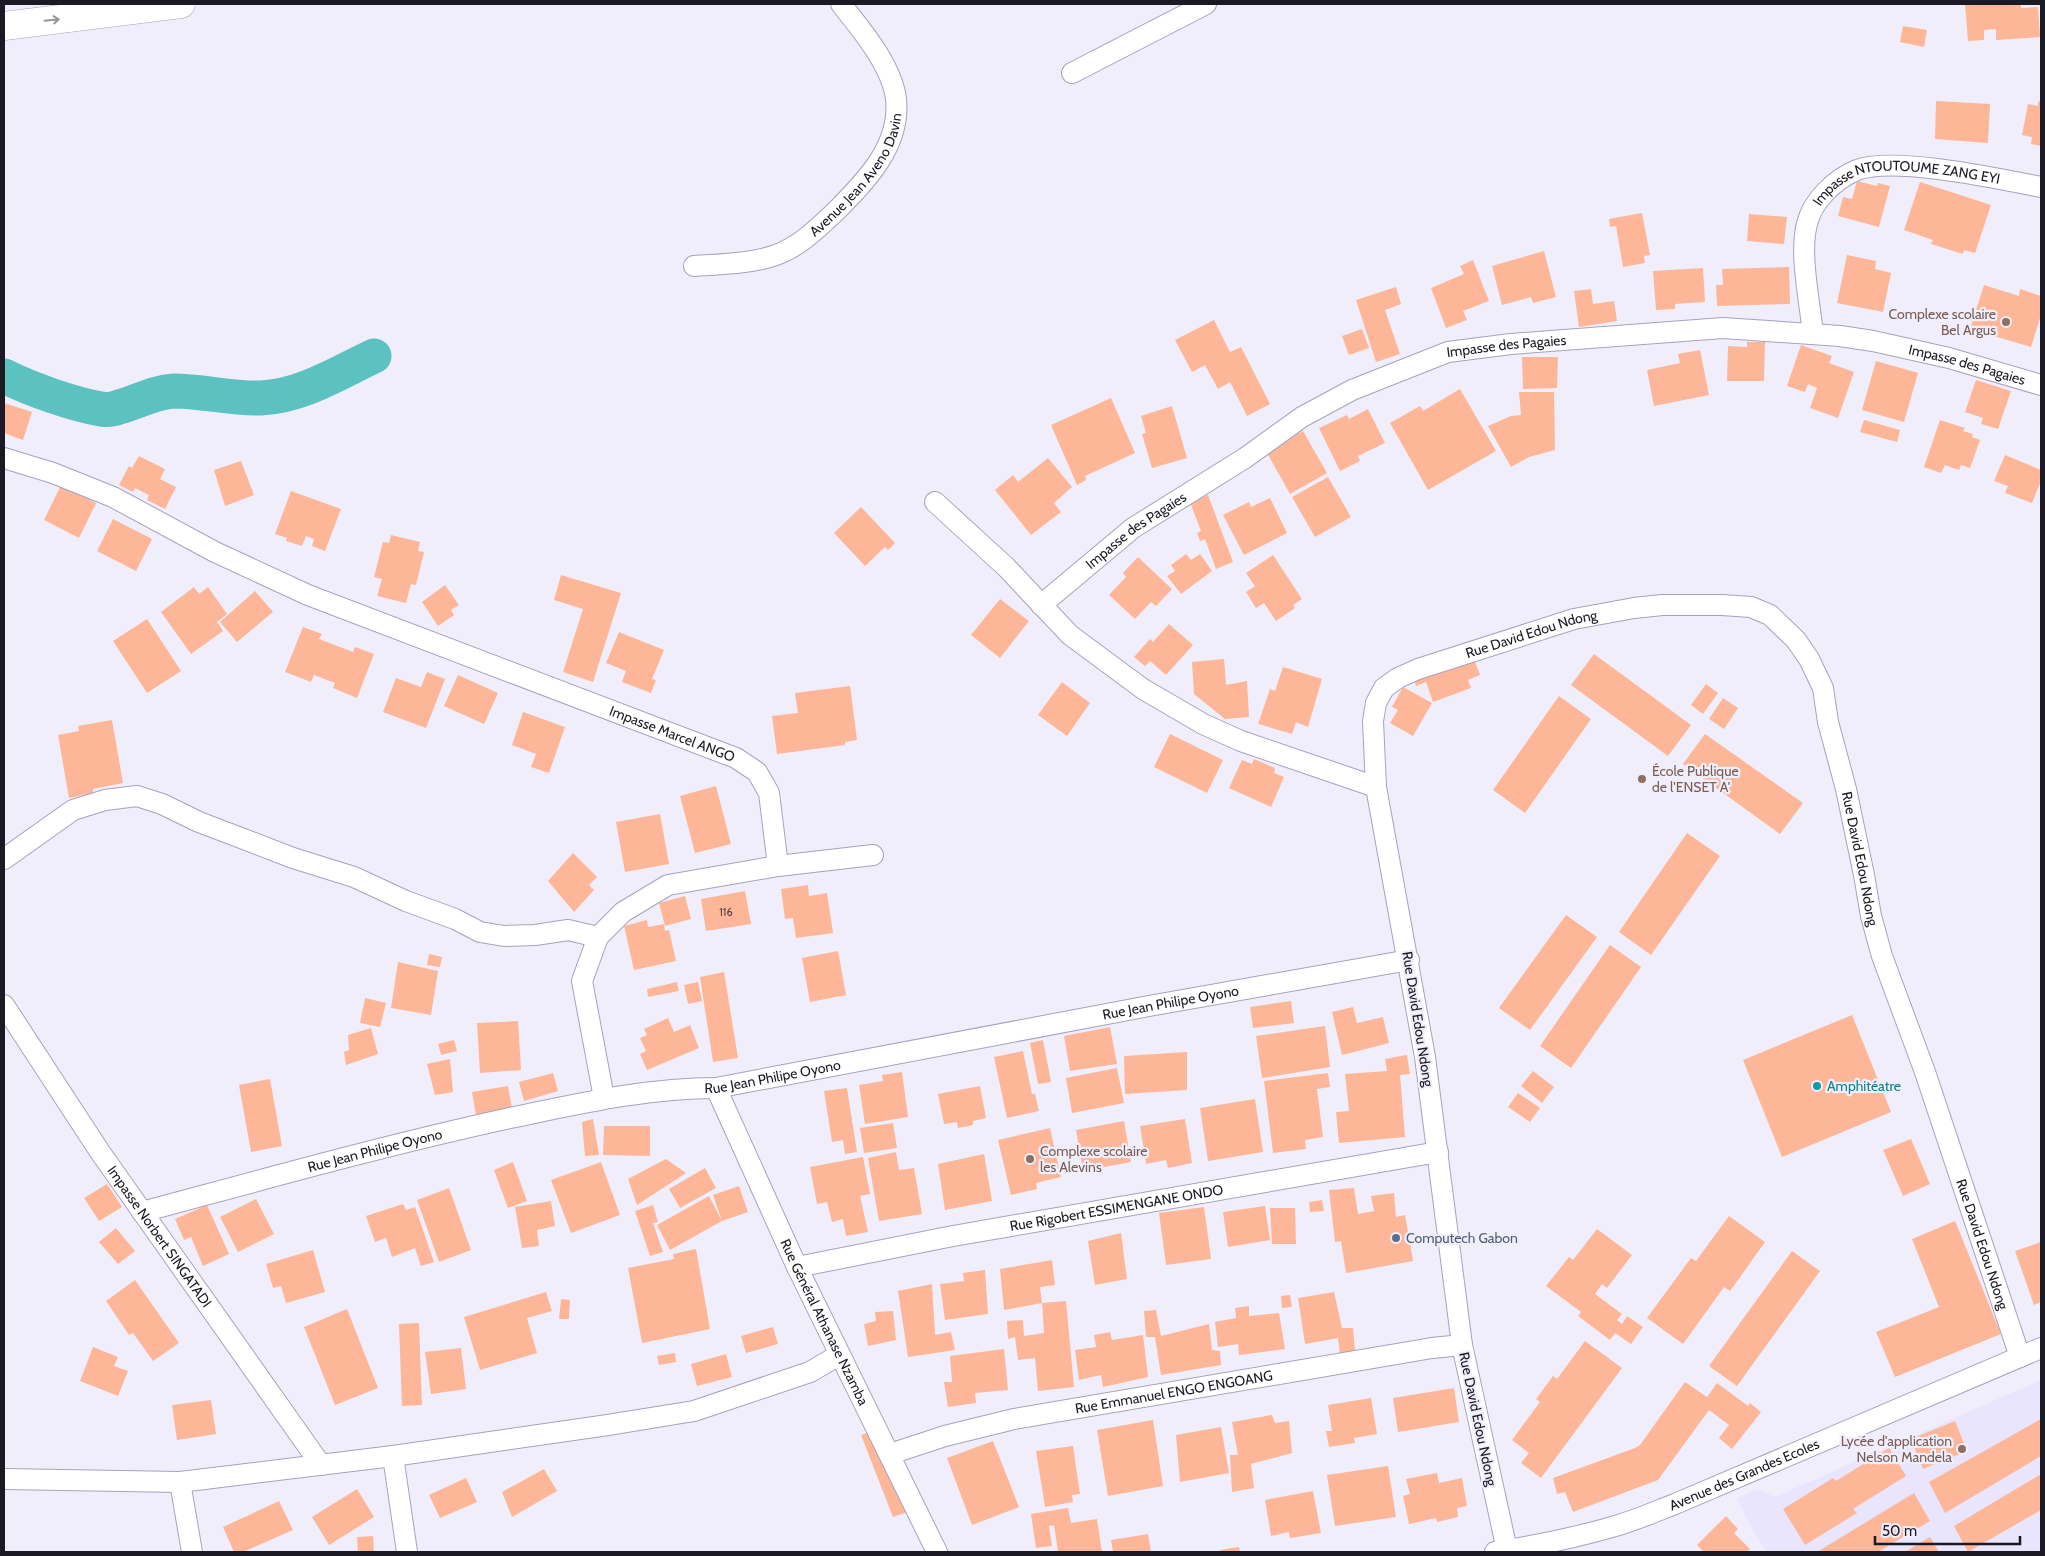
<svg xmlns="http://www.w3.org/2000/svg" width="2045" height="1556" viewBox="0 0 2045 1556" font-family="Cabin,sans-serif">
<rect width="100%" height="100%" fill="#f1eefb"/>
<path fill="#e9e5fc" d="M2041 1380V1552H1767L1748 1522 1737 1499 1756 1489 1775 1497Z"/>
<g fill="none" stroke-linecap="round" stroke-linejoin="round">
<path stroke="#5cc1c1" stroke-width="35" d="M4 376C30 389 72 404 101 409 106 410 114 409 119 407 138 402 154 392 174 391 203 391 231 399 261 398 302 396 338 373 374 356"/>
</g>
<path fill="#feb698" d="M1965 4H2021V8L2038 7 2040 37 1996 40V29L1984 30V40L1968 41Z
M1903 26 1927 30 1924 47 1900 42Z
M1936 101 1990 104 1988 143 1935 139Z
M2038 101 2041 102V146L2031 144 2032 137 2022 135 2028 104 2038 106Z
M1857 181 1877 186 1878 183 1890 186 1879 227 1838 216 1843 197 1852 199Z
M1920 182 1991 205 1975 253 1964 250 1963 254 1931 244 1933 240 1904 230Z
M1642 213 1650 255 1644 256 1645 263 1623 267 1616 226 1610 227 1609 219Z
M1749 214 1787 217 1784 244 1747 241Z
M1544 251 1556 297 1533 303 1531 297 1502 305 1492 266Z
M1847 255 1876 261 1875 269 1891 273 1883 312 1837 303Z
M1473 260 1489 301 1463 311 1467 320 1446 328 1431 288 1464 274 1460 266Z
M1789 267 1790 304 1717 306 1716 285H1723L1722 269Z
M1703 268 1705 302 1675 304V309L1656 310 1653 271Z
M1984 285 2019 296 2020 289 2041 296V315L2031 347 1970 329Z
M1396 287 1401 304 1385 310 1400 354 1376 362 1356 300Z
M1591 289 1593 304 1614 301 1617 321 1579 327 1574 291Z
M1214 320 1230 352 1241 347 1270 404 1247 416 1230 382 1218 389 1205 365 1192 372 1175 340Z
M1362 329 1369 348 1349 355 1342 336Z
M1747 342H1765L1764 381H1727L1728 346 1747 347Z
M1801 345 1832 356 1829 363 1854 372 1838 418 1810 408 1817 388 1808 384 1805 392 1787 386Z
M1700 350 1709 395 1654 406 1647 370 1680 363 1678 354Z
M1522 357H1558L1557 388 1523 389Z
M1876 361 1918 373 1904 422 1862 410Z
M1976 380 2011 391 1998 429 1981 424 1983 418 1965 412Z
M1460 389 1496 451 1428 490 1390 423 1420 406 1423 411Z
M1519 392H1554L1555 450 1529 457 1511 467 1488 426 1511 416 1521 415Z
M1111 398 1135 453 1085 476 1086 480 1077 485 1051 425Z
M4 403 32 412 23 440 4 433Z
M1172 406 1187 458 1152 468 1142 434 1146 433 1141 416Z
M1368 409 1385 443 1358 456 1360 461 1340 471 1319 428 1347 415 1349 419Z
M1864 420 1900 430 1897 442 1860 432Z
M1940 420 1965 428 1963 431 1973 434 1972 437 1980 440 1970 468 1961 465 1959 470 1945 465 1941 473 1924 467Z
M1303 431 1327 473 1290 494 1266 451Z
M2005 455 2041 470V481L2032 503 2005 493 2008 486 1994 481Z
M139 456 165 469 160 479 176 487 165 509 147 500 149 495 135 488 133 492 119 485 129 466 132 468Z
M1048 458 1072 487 1054 503 1061 512 1031 535 995 490 1013 475 1018 482Z
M241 461 254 495 225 506 214 470Z
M1328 477 1351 517 1315 537 1292 497Z
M61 485 96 503 79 538 44 520Z
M291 491 341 509 325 551 312 546 314 539 306 536 302 546 286 541 287 538 275 534Z
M1208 495 1233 562 1216 569 1205 539 1200 541 1197 533 1201 531 1190 502Z
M1270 498 1287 533 1244 555 1223 515 1249 502 1251 507Z
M861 507 895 543 888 550 885 547 865 566 834 533Z
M113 519 152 539 136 571 97 551Z
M391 535 420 542 418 551 424 552 416 585 411 584 406 603 377 596 382 579 374 577 383 542 389 543Z
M1186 554 1191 560 1200 554 1212 571 1181 594 1167 576 1175 571 1171 565Z
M1273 555 1302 599 1293 605 1295 608 1276 621 1264 603 1256 608 1246 592 1255 586 1246 573Z
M1138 557 1172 589 1156 606 1151 602 1135 619 1109 595 1126 577 1123 573Z
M561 575 621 593 593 682 563 672 583 609 554 600Z
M445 585 459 605 451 610 454 615 438 626 422 602Z
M194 587 199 594 208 587 227 614 217 622 223 631 191 654 161 612Z
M255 591 273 612 237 642 220 622Z
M1000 599 1029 621 1000 658 971 635Z
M147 619 181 671 147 693 113 641Z
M1169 624 1193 645 1166 675 1150 661 1145 666 1134 657 1150 639 1153 642Z
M303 627 322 634 319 639 353 652 355 647 374 654 357 698 333 688 335 683 314 675 311 682 285 672Z
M619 632 664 650 652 679 656 680 651 693 622 682 626 671 606 663Z
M1472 654 1480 675 1468 680 1471 688 1433 702 1426 682 1416 686 1413 676Z
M1594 654 1691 725 1668 756 1571 685Z
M1224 659 1226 685 1247 681 1249 717 1225 719 1194 694 1192 662Z
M1283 667 1322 679 1308 727 1296 722 1292 734 1258 724 1270 689 1275 691Z
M427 672 445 679 426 728 383 712 396 678 421 687Z
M458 675 498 693 484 724 444 706Z
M1062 682 1090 703 1067 736 1038 715Z
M1706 684 1718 693 1703 714 1691 705Z
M850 686 857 740 845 742V745L777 754 772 716 798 713 795 693Z
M1403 687 1432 703 1413 736 1390 723 1398 710 1392 707Z
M1559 696 1591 719 1525 813 1493 790Z
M1723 698 1738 708 1724 729 1709 719Z
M523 712 565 727 549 773 531 767 536 754 512 745Z
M112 720 123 783 93 789V793L69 798 58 735 79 731 78 726Z
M1170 734 1223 760 1207 793 1154 767Z
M1705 734 1803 803 1780 834 1683 764Z
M1254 759 1275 768 1274 773 1284 777 1271 807 1229 788 1242 760 1252 764Z
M716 786 731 844 695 853 680 796Z
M660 814 669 864 625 872 616 822Z
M1687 833 1720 856 1651 955 1619 932Z
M573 853 597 877 589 885 594 890 574 912 548 881Z
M808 885 809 896 827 893 833 933 796 938 793 918 785 919 781 889Z
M745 891 751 924 706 931 701 899Z
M685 896 691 919 665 926 659 903Z
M1566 915 1597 937 1530 1030 1499 1008Z
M647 920 648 927 664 924 665 931 669 930 676 961 634 970 624 926Z
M1610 945 1641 967 1571 1068 1540 1046Z
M838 951 846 995 810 1002 802 958Z
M429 954 442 957 440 967 427 965Z
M398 962 438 971 431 1015 391 1008Z
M724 972 738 1058 713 1062 700 977Z
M677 982 679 991 648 997 647 989Z
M698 982 702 1001 688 1004 684 985Z
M365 998 386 1003 380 1027 360 1023Z
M1291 1001 1294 1023 1253 1028 1250 1007Z
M1353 1007 1357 1023 1383 1017 1389 1043 1342 1055 1332 1012Z
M1852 1015 1891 1112 1782 1157 1743 1060Z
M668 1018 674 1032 690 1025 699 1048 647 1070 640 1054 646 1051 640 1038 647 1035 644 1029Z
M518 1021 521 1070 480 1073 477 1023Z
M1325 1026 1330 1067 1262 1078 1256 1036Z
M1110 1027 1117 1064 1070 1071 1064 1036Z
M371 1028 378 1054 346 1065 344 1052 349 1050 348 1035Z
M454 1040 457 1051 441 1055 438 1044Z
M1043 1040 1051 1082 1038 1084 1030 1043Z
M1023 1051 1032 1094H1035L1039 1111 1007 1118 994 1057Z
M1187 1052V1090L1125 1094 1124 1056Z
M1407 1055 1410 1074 1400 1075 1405 1137 1339 1143 1336 1112 1349 1111 1345 1074 1387 1071 1385 1059Z
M450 1059 453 1092 435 1095 427 1064Z
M1117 1068 1124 1103 1072 1113 1066 1078Z
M1533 1071 1554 1087 1542 1103 1521 1086Z
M902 1072 908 1117 865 1124 859 1085 883 1081 882 1075Z
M553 1073 558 1091 524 1101 519 1082Z
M1328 1073 1330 1087 1317 1089 1323 1137 1305 1140 1306 1149 1273 1153 1264 1081Z
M270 1079 282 1146 251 1152 239 1085Z
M508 1086 512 1109 476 1115 472 1092Z
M980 1086 986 1118 973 1121V1125L958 1128 957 1122 944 1124 938 1094Z
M847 1088 857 1152 845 1154 843 1140 832 1142 824 1091Z
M1518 1093 1540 1108 1530 1122 1508 1107Z
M1255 1099 1263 1152 1208 1161 1200 1108Z
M593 1119 599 1155 585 1156 582 1122Z
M1185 1119 1192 1163 1168 1168 1166 1160 1146 1164 1140 1126Z
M1124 1121 1131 1162 1083 1171 1076 1130Z
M893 1123 897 1148 864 1153 860 1128Z
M604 1126H650V1156L603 1155Z
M1050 1128 1061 1177 1036 1183 1037 1189 1011 1195 998 1140Z
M1911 1139 1930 1184 1903 1196 1883 1150Z
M896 1152 899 1170 914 1168 922 1214 879 1221 868 1158Z
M984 1154 992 1201 945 1210 938 1164Z
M863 1157 870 1194 860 1196 868 1232 846 1236 843 1219 832 1222 827 1202 817 1204 810 1167Z
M666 1159 686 1173 637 1205 628 1179Z
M513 1162 527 1201 508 1208 494 1170Z
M601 1162 620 1215 571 1233 551 1180Z
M705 1168 716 1188 680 1208 669 1189Z
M107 1184 122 1207 99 1221 84 1198Z
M739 1186 748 1212 722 1221 713 1195Z
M449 1188 471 1250 439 1262 417 1200Z
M1354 1188 1358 1214 1374 1211 1371 1196 1394 1193 1396 1217 1405 1215 1413 1261 1346 1273 1341 1241 1335 1242 1329 1190Z
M709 1196 722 1221 670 1250 657 1225Z
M256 1199 274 1234 238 1252 220 1217Z
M1322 1200 1324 1211 1310 1212 1309 1202Z
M551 1201 555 1226 537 1230 539 1246 522 1248 515 1207Z
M403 1204 406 1210 415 1207 434 1262 421 1266 415 1248 392 1257 386 1238 375 1242 366 1216Z
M207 1205 229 1254 203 1266 191 1237 184 1240 175 1219Z
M653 1205 658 1222 653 1223 663 1252 650 1256 635 1211Z
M1265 1206 1270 1240 1228 1247 1223 1212Z
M1204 1207 1211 1259 1166 1265 1159 1213Z
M1270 1208H1295L1296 1244H1272Z
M1729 1216 1765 1242 1730 1291 1724 1287 1683 1344 1647 1318 1691 1258 1696 1261Z
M1955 1221 2001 1334 1895 1377 1876 1332 1939 1307 1912 1239Z
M116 1228 135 1251 118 1264 99 1242Z
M1597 1229 1632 1255 1607 1288 1602 1284 1595 1294 1622 1314 1617 1320 1622 1324 1627 1316 1643 1327 1631 1344 1615 1333 1610 1340 1578 1316 1581 1312 1546 1286 1569 1257 1573 1260Z
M1121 1233 1127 1279 1095 1285 1088 1241Z
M2041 1242V1302L2034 1305 2015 1251Z
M696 1249 710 1329 642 1343 628 1268 674 1259 673 1254Z
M313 1250 325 1292 286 1303 281 1286 273 1288 266 1264Z
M1792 1251 1820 1271 1737 1386 1709 1366Z
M1052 1260 1055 1285 1040 1287 1042 1303 1004 1310 1000 1269Z
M985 1270 988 1314 945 1320 940 1284 964 1281 963 1273Z
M135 1280 179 1343 153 1361 133 1333 129 1335 106 1301Z
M932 1284 935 1335 951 1332 955 1350 908 1357 898 1291Z
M546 1292 552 1311 527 1318 537 1353 480 1370 464 1317Z
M1334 1292 1342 1328H1353L1355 1351 1340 1354 1338 1338 1305 1344 1298 1298Z
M1290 1295 1292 1307 1282 1308 1281 1296Z
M561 1299 570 1300 569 1319H559Z
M1066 1301 1074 1387 1038 1391 1035 1358 1018 1360 1015 1337 1008 1339 1007 1321 1023 1320 1024 1336 1044 1333 1042 1303Z
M1249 1306V1316L1279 1313 1285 1349 1239 1355 1238 1344 1218 1347 1215 1322 1236 1318 1235 1308Z
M347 1309 378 1388 335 1405 304 1327Z
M1156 1310 1161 1336 1209 1324 1212 1350 1220 1351 1221 1365 1161 1375 1155 1337H1146L1144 1311Z
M893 1311 896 1340 868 1346 864 1324 876 1321 875 1312Z
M419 1323 422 1405 402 1406 399 1324Z
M773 1327 778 1344 746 1353 741 1336Z
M1110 1332 1112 1340 1143 1335 1148 1377 1103 1387 1101 1375 1079 1380 1075 1350 1096 1347 1094 1335Z
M1585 1341 1622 1368 1541 1478 1521 1463 1529 1453 1512 1440 1540 1402 1536 1399 1553 1376 1557 1379Z
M93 1347 118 1357 114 1366 128 1371 118 1396 80 1381Z
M461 1348 466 1389 431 1394 425 1352Z
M1004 1349 1008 1390 975 1393 976 1403 948 1407 944 1382H952L950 1356Z
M675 1353 676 1362 659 1365 657 1356Z
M726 1354 732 1377 697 1386 691 1364Z
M1685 1382 1707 1397 1717 1383 1748 1406 1750 1403 1761 1412 1732 1449 1719 1438 1729 1425 1709 1410 1658 1480 1573 1512 1565 1492 1557 1494 1553 1478 1635 1448 1640 1445Z
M1454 1388 1459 1422 1398 1432 1393 1398Z
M1371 1398 1377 1434 1354 1438 1355 1443 1329 1447 1326 1431H1332L1328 1405Z
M211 1400 216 1434 177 1440 172 1405Z
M1272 1415 1275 1423 1289 1421 1292 1453 1251 1464 1254 1488 1232 1492 1230 1455H1238L1232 1422Z
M2041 1419V1456L1945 1513 1929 1482Z
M1153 1420 1163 1486 1108 1496 1097 1430Z
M1955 1421 1967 1451 1923 1469 1911 1439Z
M1221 1427 1229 1473 1180 1482 1176 1435Z
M872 1431 908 1512 893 1517 861 1435Z
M993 1441 1019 1507 972 1525 947 1458Z
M1073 1446 1080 1494 1072 1495 1073 1502 1045 1507 1036 1451Z
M1889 1448 1906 1476 1853 1509 1857 1513 1805 1545 1783 1509 1833 1478 1836 1481Z
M1388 1466 1396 1517 1335 1526 1327 1475Z
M544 1469 557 1491 512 1517 502 1492Z
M1437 1473 1439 1483 1462 1478 1467 1506 1457 1508 1458 1517 1437 1522 1436 1518 1409 1524 1403 1496 1410 1494 1406 1479Z
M2041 1474V1510L1968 1552 1954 1526Z
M466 1478 477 1502 440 1518 429 1495Z
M357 1489 374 1517 329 1545 312 1517Z
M1313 1491 1321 1533 1290 1538 1289 1532 1271 1536 1265 1500Z
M1914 1493 1930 1521 1878 1552H1817Z
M279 1501 293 1530 243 1552H234L223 1527Z
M1068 1508 1071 1523 1097 1519 1102 1552H1058L1054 1525 1049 1526 1052 1546 1036 1548 1031 1514Z
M1726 1516 1738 1529 1734 1533 1750 1549 1747 1552H1704L1697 1545Z
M1148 1534 1151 1552H1113L1111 1540Z
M373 1536 374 1552H358L357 1537Z
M1930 1537 1939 1552H1905Z
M1239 1547 1240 1552H1221L1220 1550Z"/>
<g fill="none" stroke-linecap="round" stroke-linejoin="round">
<defs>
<g id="minor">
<path d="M1072 73 1206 4"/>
<path id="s1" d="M694 266C720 264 748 264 773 256 798 248 817 229 835 212 865 182 901 146 896 99 892 66 861 29 841 4"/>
<path id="s2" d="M1813 334C1810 303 1799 253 1807 224 1812 201 1835 179 1857 170 1894 156 2000 179 2041 187"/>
<path id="s3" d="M4 458 53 473 113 497 215 552 308 595 736 758 757 772 769 793 778 866 668 885 623 912 598 937 582 981 604 1098"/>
<path d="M935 502 1006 567 1070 635 1143 689 1203 724 1241 741 1376 787"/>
<path id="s4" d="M1041 605 1133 528 1245 458 1302 417 1352 390 1448 352 1511 344 1723 328 1840 336 1873 341 1949 358 2041 385"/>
<path d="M4 859 73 810 105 800 137 796 162 804 199 822 241 838 293 858 354 877 406 901 455 919 480 932 504 936 535 935 568 930 598 937"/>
<path d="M778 866 873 855"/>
<path id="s5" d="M4 1005 100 1152 321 1465"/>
<path id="s6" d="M716 1088 797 1267 937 1552"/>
<path id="s7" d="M142 1212C265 1179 386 1145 510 1118 578 1104 646 1088 716 1088L1149 1006 1409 960"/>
<path id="s8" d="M797 1267 953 1236 1438 1152"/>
<path id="s9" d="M890 1454 945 1436 1014 1419 1432 1348 1462 1345"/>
<path d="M393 1456 407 1552"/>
<path d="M4 1479 180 1482 393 1456 608 1425 694 1411 810 1372 839 1355"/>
<path d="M180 1482 192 1552"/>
<path id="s10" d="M1507 1550 1462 1345 1425 1057 1376 787 1373 721 1376 703 1384 688 1398 678 1418 669 1574 619 1634 608 1662 605H1722L1751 607 1770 615 1796 640 1809 659 1823 688 1828 722 1846 789 1864 875 1871 916 1882 956 1925 1072 2020 1357"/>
<path id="s11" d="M1495 1552C1535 1546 1574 1538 1612 1527 1634 1521 1654 1512 1675 1504L2041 1348"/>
</g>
<path id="highway" d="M4 26 181 4"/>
</defs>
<use href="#minor" stroke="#a7a1be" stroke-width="22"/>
<use href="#highway" stroke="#a7a1be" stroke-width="29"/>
<use href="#minor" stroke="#fff" stroke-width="20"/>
<use href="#highway" stroke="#fff" stroke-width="28"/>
</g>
<defs><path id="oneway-shaft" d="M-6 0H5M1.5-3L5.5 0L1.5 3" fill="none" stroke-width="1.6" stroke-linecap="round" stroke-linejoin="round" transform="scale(1.25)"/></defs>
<use stroke="#98989c" href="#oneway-shaft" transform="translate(52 20) rotate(-6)"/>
<g fill="#8d6e63" stroke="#f1eefb" stroke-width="2">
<circle cx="2006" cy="322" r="5"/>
<circle cx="1642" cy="779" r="5"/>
<circle cx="1030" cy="1159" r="5"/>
<circle cx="1962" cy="1449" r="5"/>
</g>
<circle fill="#0f9aa8" stroke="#f1eefb" stroke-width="2" cx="1817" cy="1086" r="5"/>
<circle fill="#5c6f8a" stroke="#f1eefb" stroke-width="2" cx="1396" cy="1238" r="5"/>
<g text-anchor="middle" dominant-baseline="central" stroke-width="4.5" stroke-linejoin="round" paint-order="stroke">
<g font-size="11" fill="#544041">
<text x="726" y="912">116</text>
</g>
<g font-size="14" fill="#1b1924" stroke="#f1eefb">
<text stroke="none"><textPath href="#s1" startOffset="200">Avenue Jean Aveno Davin</textPath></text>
<text stroke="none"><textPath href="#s2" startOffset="232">Impasse NTOUTOUME ZANG EYI</textPath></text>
<text stroke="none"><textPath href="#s4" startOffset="541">Impasse des Pagaies</textPath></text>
<text stroke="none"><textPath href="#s4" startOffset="1006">Impasse des Pagaies</textPath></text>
<text stroke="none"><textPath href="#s4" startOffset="121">Impasse des Pagaies</textPath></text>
<text stroke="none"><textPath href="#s10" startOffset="1034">Rue David Edou Ndong</textPath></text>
<text stroke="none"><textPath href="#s3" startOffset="724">Impasse Marcel ANGO</textPath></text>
<text stroke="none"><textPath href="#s10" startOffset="1544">Rue David Edou Ndong</textPath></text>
<text stroke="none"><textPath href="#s7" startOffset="1051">Rue Jean Philipe Oyono</textPath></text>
<text transform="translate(1418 1019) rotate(81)">Rue David Edou Ndong</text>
<text stroke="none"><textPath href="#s7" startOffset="646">Rue Jean Philipe Oyono</textPath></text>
<text stroke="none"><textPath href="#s7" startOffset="241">Rue Jean Philipe Oyono</textPath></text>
<text stroke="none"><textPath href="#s8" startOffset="325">Rue Rigobert ESSIMENGANE ONDO</textPath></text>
<text stroke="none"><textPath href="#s5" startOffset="279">Impasse Norbert SINGATADI</textPath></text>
<text stroke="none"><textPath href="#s10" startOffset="1949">Rue David Edou Ndong</textPath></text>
<text stroke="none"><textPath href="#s6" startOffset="258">Rue Général Athanase Nzamba</textPath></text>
<text stroke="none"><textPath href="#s9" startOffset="291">Rue Emmanuel ENGO ENGOANG</textPath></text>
<text transform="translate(1478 1419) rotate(78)">Rue David Edou Ndong</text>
<text stroke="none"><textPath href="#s11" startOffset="262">Avenue des Grandes Ecoles</textPath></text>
</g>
<g font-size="14" fill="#785e54" stroke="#f1eefb" text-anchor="end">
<text x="1996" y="314">Complexe scolaire<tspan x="1996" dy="16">Bel Argus</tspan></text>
<text x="1652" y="771" text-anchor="start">École Publique<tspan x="1652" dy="16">de l'ENSET A'</tspan></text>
<text x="1040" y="1151" text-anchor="start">Complexe scolaire<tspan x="1040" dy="16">les Alevins</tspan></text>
<text x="1952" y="1441">Lycée d'application<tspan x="1952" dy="16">Nelson Mandela</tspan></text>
</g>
<g font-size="14" fill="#0d838f" stroke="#f1eefb" text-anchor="start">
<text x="1827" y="1086">Amphitéatre</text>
</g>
<g font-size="14" fill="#4e5e75" stroke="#f1eefb" text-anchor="start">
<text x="1406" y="1238">Computech Gabon</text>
</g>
</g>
<rect width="2045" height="1556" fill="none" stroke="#1b1924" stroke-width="10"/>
<path d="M1875 1536v8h145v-8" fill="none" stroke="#1b1924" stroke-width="2.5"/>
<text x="1882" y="1536" font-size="15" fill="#1b1924" stroke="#f1eefb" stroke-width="4" paint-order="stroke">50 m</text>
</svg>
